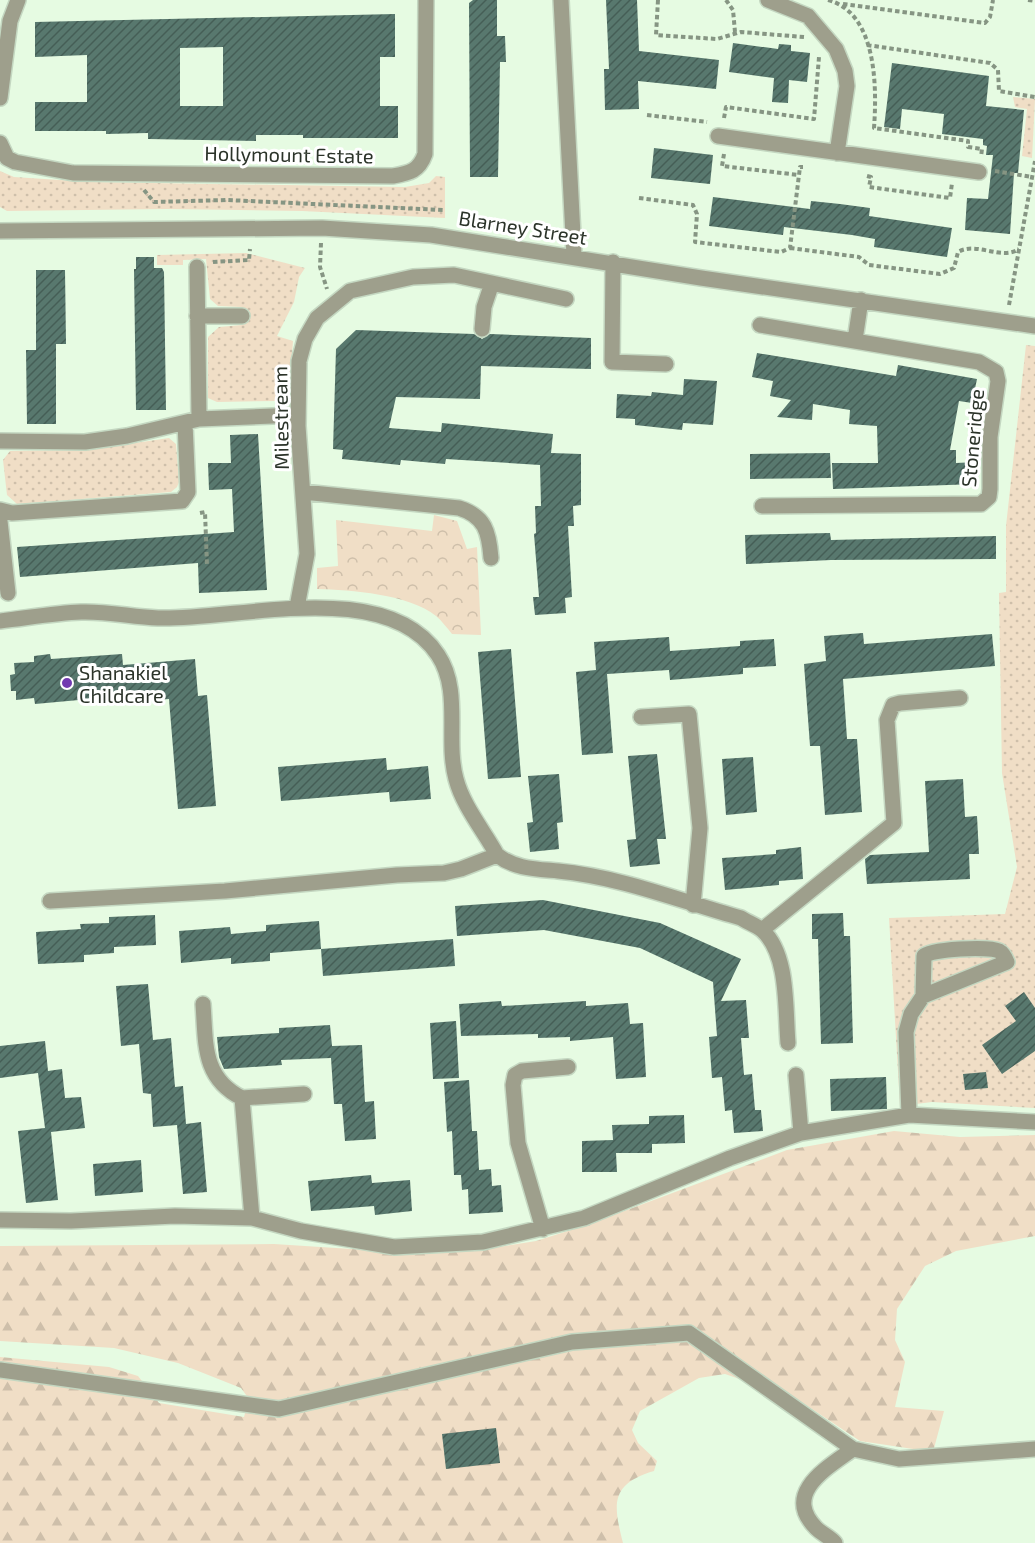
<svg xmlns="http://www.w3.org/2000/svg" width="1035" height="1543" viewBox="0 0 1035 1543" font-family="'Exo 2',sans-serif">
<defs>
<pattern id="grass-dots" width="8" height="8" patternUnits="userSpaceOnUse" patternTransform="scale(1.5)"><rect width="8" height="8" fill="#f0dec6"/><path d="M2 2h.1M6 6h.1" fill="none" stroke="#cebfaa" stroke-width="1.8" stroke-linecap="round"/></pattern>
<pattern id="forest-firs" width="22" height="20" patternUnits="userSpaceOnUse" patternTransform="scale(1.5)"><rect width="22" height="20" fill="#f0dec6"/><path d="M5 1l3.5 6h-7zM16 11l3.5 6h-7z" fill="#cebfaa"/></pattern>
<pattern id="park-crowns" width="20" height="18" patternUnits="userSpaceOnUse" patternTransform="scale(1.5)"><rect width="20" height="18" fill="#f0dec6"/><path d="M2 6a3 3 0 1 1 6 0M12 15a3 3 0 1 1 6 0" fill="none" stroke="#cebfaa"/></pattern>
<pattern id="building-hatch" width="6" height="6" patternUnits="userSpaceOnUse" patternTransform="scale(1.5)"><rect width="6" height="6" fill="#58786e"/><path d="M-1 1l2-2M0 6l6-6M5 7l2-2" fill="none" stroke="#455e56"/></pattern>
</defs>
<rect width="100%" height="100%" fill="#e6fbe2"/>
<path fill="url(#grass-dots)" d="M1013 97 1035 99 1032 158 1022 156 1027 109 1015 107Z
M0 171 14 177 90 182 405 187 429 183 436 176 445 177V218L302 211 167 209 7 211 0 207Z
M246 253 305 268 299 277 294 302 277 336 293 341 289 392 277 406 276 401 217 402 208 398V337L219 327 242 325V307L218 306 210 299 206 259 183 260V265H157V255Z
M1026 345 1035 346V1108L932 1102 900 1106 889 918 1005 914 1017 867 1002 773 999 593 1006 592V526Z
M169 438 176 444 179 482 177 487 171 492 17 504 7 495 3 460 10 451 88 450Z"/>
<path fill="url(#forest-firs)" d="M894 1131 960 1137 1035 1135V1236L956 1251 925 1266 897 1309 895 1340 905 1362 895 1407 944 1411 933 1452 860 1441 797 1399 725 1374 699 1378 640 1411 632 1430 638 1443 657 1461 654 1471C610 1484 613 1504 623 1543H0V1357L109 1367 138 1376 159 1403 244 1417 249 1399 241 1388 178 1363 114 1348 0 1341V1246L274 1244 429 1254 480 1250 536 1241 587 1225 787 1150Z"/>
<path fill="url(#park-crowns)" d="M434 515 457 521 467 549 477 547 481 635 452 634C447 628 442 621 436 616 409 594 351 590 317 589V568L338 566 336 520 432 531Z"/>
<path fill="url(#building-hatch)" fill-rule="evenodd" d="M473 0H497V36H505L506 62H500L498 177H470L469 3Z
M606 0H637L639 51 719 60 716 89 638 81 639 109 605 110 604 69H609Z
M395 14V57H380V106H398V138H303V135H256V141L148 139V133L106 134V131H35V102H87V55L35 57V22ZM223 47V106H180V48Z
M733 43 778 49 779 44 791 45V51L810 53 807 82 789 80 788 103 772 102 774 78 729 72Z
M892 63 989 76 986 106 1024 110 1018 173H1014L1010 234 965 230 967 198 988 199 993 155H986L987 146 983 145V139L942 134 944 114 902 109 900 129 884 127Z
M654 148 713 155 710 184 651 178Z
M713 197 810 209 811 201 840 204 870 208 869 216 952 228 947 257 874 247 875 239 852 235 784 227 783 235 709 226Z
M136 257H154V268H162L164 272 166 410H136L134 269H136Z
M36 270H65L66 344H56V424H27L26 350H36Z
M356 330 474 334 482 339 490 334 591 338V369L481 366 480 399 396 397 389 428 441 432 442 423 553 434 551 453 581 454V505L573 506 574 526H568L572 597 565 598 566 613 535 615 533 597H539L534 534 536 533 535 506H541L540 465 446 459 445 464 401 460 400 465 342 459 343 450 333 449 336 349Z
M757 353 896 376 898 365 977 379 972 403 959 401 950 450H956V463L976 462 977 484 833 489 832 463H878L877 426 849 424 850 410 813 404 812 420 777 417 791 400 770 396 773 381 752 377Z
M684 379 717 381 713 425 683 423 682 430 635 425V419L616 418 617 394 651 396 652 392 683 395Z
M258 434 267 590 199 593 198 563 20 577 17 547 234 532 232 489 209 490 208 463H231L230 435Z
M830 453 831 478 750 479V454Z
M830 533 831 540 996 536V559L831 560 746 564 745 535Z
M863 633 864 644 992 634 995 666 843 679 847 739H857L862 812 825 815 820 746H810L804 664 826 661 824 636Z
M669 637 670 651 740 646V641L774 639 776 666 743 668V674L670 680 669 670 607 674 613 753 582 755 576 672 596 670 594 642Z
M511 649 521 777 488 779 478 652Z
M50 654 51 659 122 654 123 665 195 659 198 696 207 695 216 806 178 809 169 699 157 700 156 693 35 704 34 698 16 700V691H11L10 675 15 674 14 663 34 662V656Z
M657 754 666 839H657L660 864 630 867 627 840 636 839 628 756Z
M753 757 757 812 726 815 722 759Z
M386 758 387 770 428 766 431 799 390 802 389 792 281 801 278 767Z
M559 774 563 822 557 823 559 849 530 852 527 823 533 822 528 776Z
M963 779 965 817 977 816 979 854H969L970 879 867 884 865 859 870 855 929 852 925 781Z
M801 847 803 879 779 881V885L725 890 722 858 776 854V850Z
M543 900 660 923 741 959 721 1001 746 1000 749 1038H741L744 1075 752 1074 755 1110H761L763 1131 734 1133 732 1110 725 1111 722 1077 712 1078 709 1037 717 1036 713 982 640 948 544 930 457 936 455 906Z
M843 913 844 936H850L853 1043 821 1044 818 939H812V914Z
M155 915 156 945 114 947V953L84 955V962L38 964 36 932 81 929 80 924 109 923V917Z
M319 921 321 949 270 953V961L231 964V958L181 963 179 931 230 927 231 934 266 931V925Z
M453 939 455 966 323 976 321 949Z
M148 984 153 1040 171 1038 175 1087 183 1086 186 1124 201 1122 207 1192 183 1194 177 1125 153 1127 151 1094 143 1093 139 1044 121 1046 116 986Z
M1024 992 1035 1008V1051L1002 1074 982 1045 1016 1021 1005 1006Z
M501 1001 502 1006 586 1001V1006L628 1003 630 1024 643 1023 646 1077 616 1079 613 1037 570 1041V1037L538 1038V1034L461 1036 459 1004Z
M456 1021 459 1078 433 1079 430 1023Z
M330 1025 332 1046 362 1045 365 1102 374 1101 376 1139 345 1141 342 1104H334L331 1058 281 1060 282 1065 224 1069 219 1057 217 1037 279 1033V1028Z
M45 1041 48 1071 62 1069 65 1098 81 1097 85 1128 51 1132 58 1200 26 1203 18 1131 45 1128 38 1073 0 1078V1046Z
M986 1072 988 1088 965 1090 963 1074Z
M886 1077 887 1109 831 1111 830 1079Z
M469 1080 472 1131H477L479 1170 491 1169 492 1186 501 1185 503 1212 469 1214 468 1189 462 1190 461 1175H454L452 1131 447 1132 444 1082Z
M684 1115 685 1143 652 1144V1153H616L617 1172H582V1141L613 1140 612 1125 649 1124V1116Z
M141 1160 143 1192 95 1196 93 1164Z
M371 1175 372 1183 410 1180 412 1211 375 1215 374 1206 311 1211 308 1181Z
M496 1428 500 1463 446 1469 442 1434Z"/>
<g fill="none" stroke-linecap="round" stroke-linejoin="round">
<defs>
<path id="minor" d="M561 0 574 255
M768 0 808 16 836 49 845 71 847 86 837 153
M0 98 10 21 18 0
M718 136 979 172
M0 143 7 158 15 162 73 173 393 176C410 173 419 171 425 154L426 0
M0 231 322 228 431 235 701 278 1035 326
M613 262 612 362 666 364
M197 267 199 419
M197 316H242
M760 325 979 362 996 372 998 381 990 437V489L989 497 981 504 762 506
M482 329 484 307 492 283
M855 340 861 300
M0 441 85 442 127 436 199 419 298 415
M303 492 459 508C485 516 489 532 491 558
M0 510 12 513 182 501 188 492 185 423
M0 521 8 593
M297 607 307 554 298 426 299 361 305 339 317 318 350 291 413 277 454 275 566 299
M0 621C27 618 54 613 81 612 107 611 132 617 158 618 235 621 386 576 438 655 462 691 445 739 456 779 463 806 484 831 497 855 515 869 536 869 558 871 621 877 680 901 741 918 747 922 756 925 762 930 789 954 785 1009 788 1043
M641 717 689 714 700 828 693 905
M50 901 225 891 397 875 444 873 461 869 497 855
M762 930 894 823 887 720 893 705 900 703 960 698
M203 1004C206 1043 202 1078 242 1098L252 1218
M796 1075 801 1133
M242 1098 304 1094
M909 1115 906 1032 911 1014 923 996 924 956C930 949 989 946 999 951 1003 953 1005 957 1007 962L923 996
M0 1220 71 1221 175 1216 252 1218 301 1231 394 1247 483 1242 584 1218 730 1158 801 1133 909 1115 1035 1122
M543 1229 518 1143 513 1085 515 1075 522 1071 568 1067
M0 1370 279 1409 572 1342 689 1333 853 1449
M835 1543C830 1537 822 1534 816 1528 782 1493 827 1468 853 1449L899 1459 1035 1449"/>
</defs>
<use href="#minor" stroke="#c4d7c1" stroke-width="18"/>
<path stroke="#869583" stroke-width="4" stroke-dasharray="4.5 3" stroke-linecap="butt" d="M658 0 656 35 717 39 741 32 804 37
M726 0 733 10 735 32
M828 0C877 13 877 87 874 128L968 141V147L982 149 981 157
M1028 0 1035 1
M843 4 985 23 990 17 993 0
M867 45 990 63 998 70 999 91 1035 97
M647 115 707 122
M724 118 726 107 814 119 819 57
M724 154 722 166 799 175 800 167H803
M995 171 1032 177
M867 176 871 177 869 187 950 198 952 183
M144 190 154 202 227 200 443 210
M639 198 693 205 697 214 695 242 781 252 790 248 799 175
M321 243 320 267 327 289
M790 248 859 257 869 265 940 274 954 268 958 252C976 241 1002 261 1019 249
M213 262 249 260 250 249
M1009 305 1035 161
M200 513 205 512 207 565"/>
<use href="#minor" stroke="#9e9f8c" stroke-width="15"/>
</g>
<circle fill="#723ab0" stroke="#fff" stroke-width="2" cx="67" cy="683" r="6"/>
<g text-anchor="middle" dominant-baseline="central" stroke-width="6" stroke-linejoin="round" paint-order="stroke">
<g font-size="20" fill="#2b3329" stroke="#fff">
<text transform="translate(289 154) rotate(1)">Hollymount Estate</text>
<text transform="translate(523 227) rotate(9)">Blarney Street</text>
<text transform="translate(280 418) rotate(-91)">Milestream</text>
<text transform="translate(972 438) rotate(-85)">Stoneridge</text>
</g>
<g font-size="20" fill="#2b3329" stroke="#fff" text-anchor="start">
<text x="79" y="672">Shanakiel<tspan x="79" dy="23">Childcare</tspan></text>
</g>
</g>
</svg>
